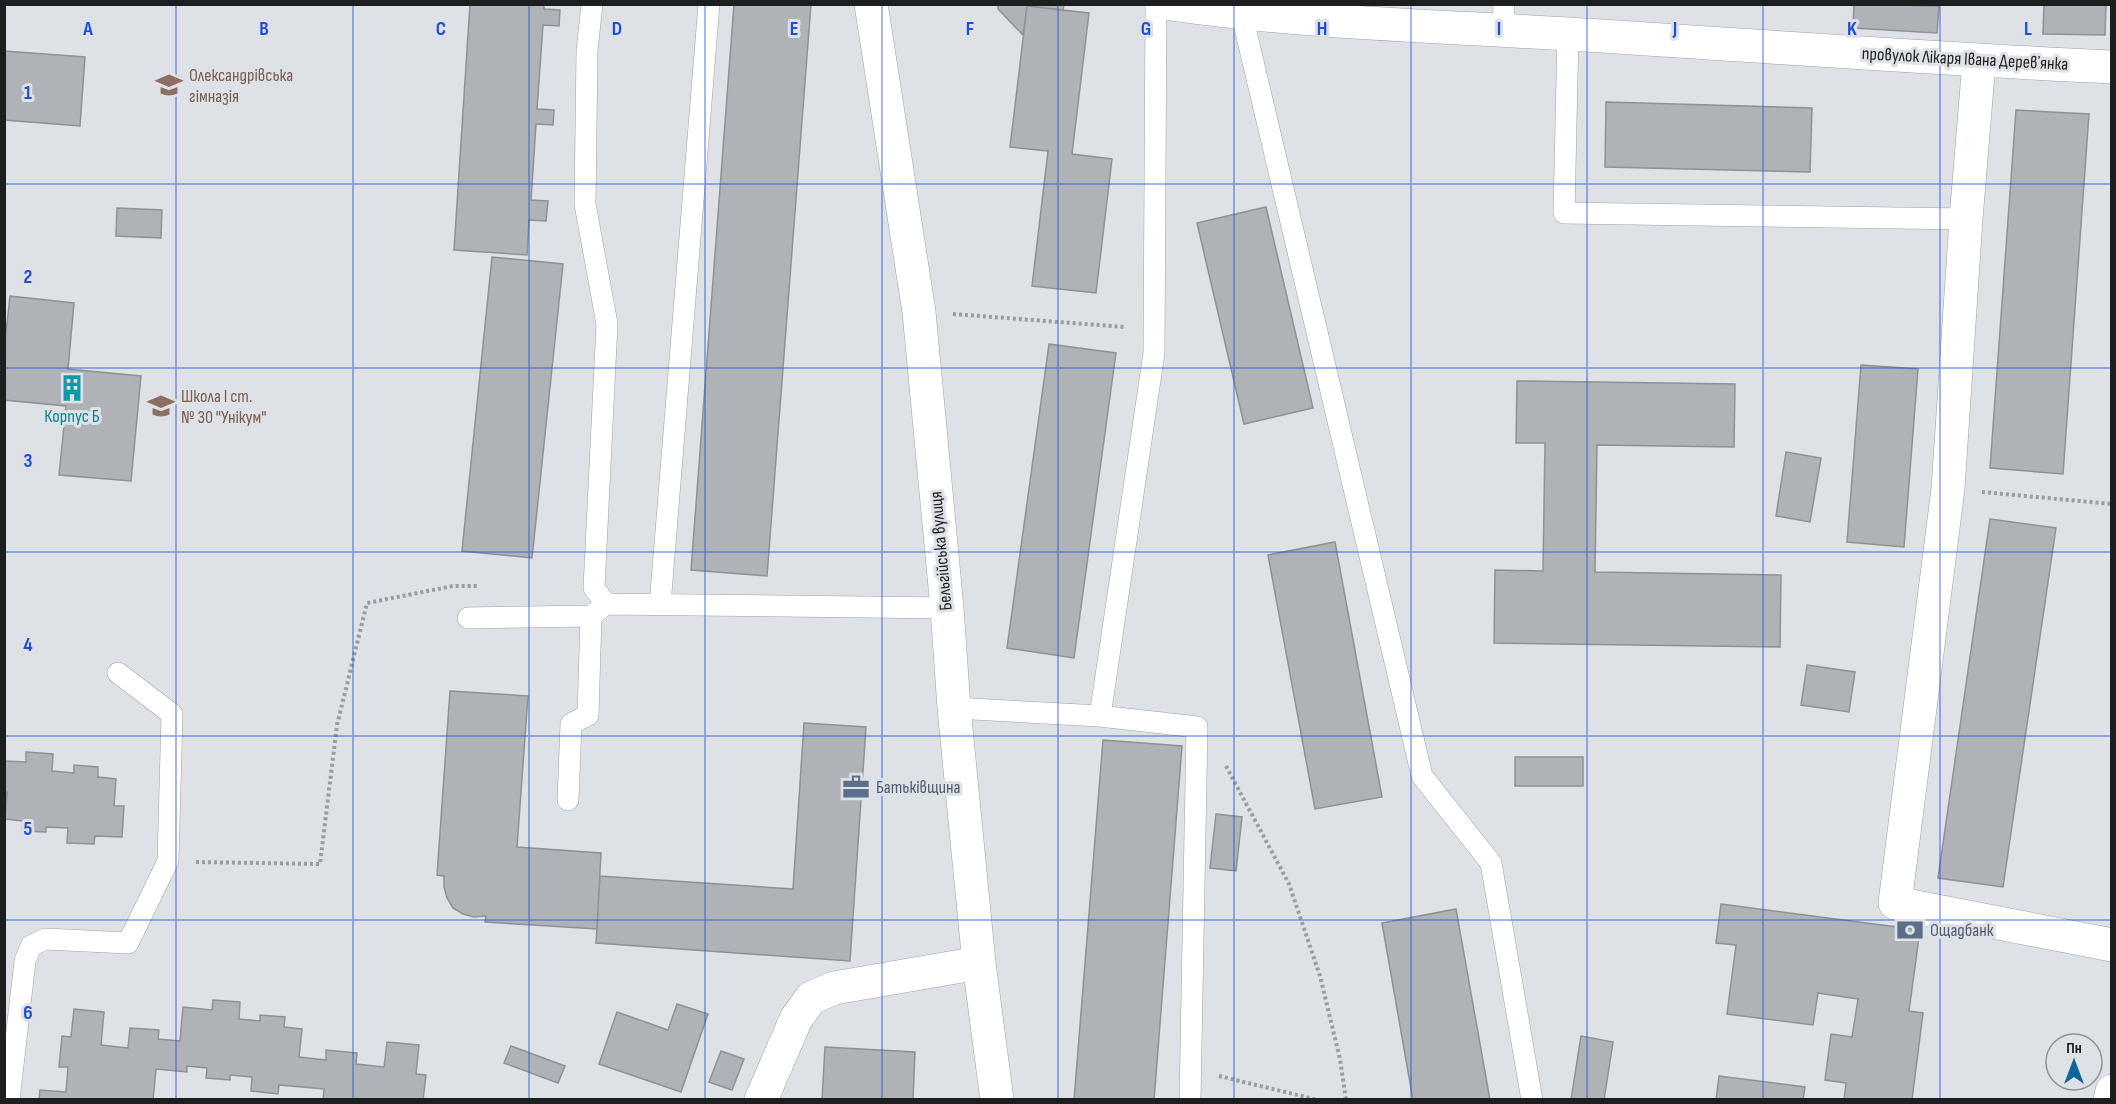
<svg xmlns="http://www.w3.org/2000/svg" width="2116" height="1104" viewBox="0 0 2116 1104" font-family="'Sofia Sans Condensed',sans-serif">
<rect width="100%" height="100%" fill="#dee1e5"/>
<path fill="#afb2b6" stroke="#8e9195" stroke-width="1.5" d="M470 4H544V9L560 10 559 26 543 25 537 109 554 110 553 125 536 124 531 200 548 201 546 221 529 220 527 255 454 250Z
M734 4H811L767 576 691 570Z
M998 4H1064L1063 10 1027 6 1023 35 998 9Z
M1854 4 1939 6 1937 33 1853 28Z
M2044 4H2106L2105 35 2043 34Z
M1027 6 1089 13 1072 154 1112 159 1096 293 1032 286 1048 151 1010 147Z
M4 51 85 57 80 126 4 120Z
M1606 102 1812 108 1810 172 1605 167Z
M2016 110 2089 114 2063 474 1990 468Z
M1266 207 1313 408 1244 424 1197 223Z
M117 208 162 210 161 238 116 236Z
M492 257 563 264 532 558 462 551Z
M10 296 74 303 68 369 141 376 131 481 59 475 66 406 4 400V350Z
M1049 344 1116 353 1074 658 1007 648Z
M1861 365 1918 369 1904 547 1847 542Z
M1517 381 1735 384 1734 447 1597 445 1595 572 1781 575 1780 647 1494 643 1495 570 1543 571 1545 443H1516Z
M1786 452 1821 458 1810 522 1776 516Z
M1990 519 2056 528 2003 887 1938 878Z
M1335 542 1382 797 1315 809 1268 555Z
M1807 665 1855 672 1849 712 1801 705Z
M450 691 528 696 517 847 601 853 597 929 485 922 486 916 474 917 463 914 453 908 447 898 444 887V876L437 875Z
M804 723 866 727 850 961 596 943 600 876 793 889Z
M1103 740 1182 746 1154 1100H1074Z
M26 752 53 754 52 771 74 773V765L98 767V777L116 779 114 806H124L122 837 95 836 94 844 67 843 68 828 46 827V832L22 831 23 821 5 819 7 792H4V761L26 762Z
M1515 757H1583V786H1515Z
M1216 814 1242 817 1236 871 1210 868Z
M1721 904 1920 930 1909 1011 1923 1013 1912 1100H1844L1846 1083 1825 1080 1831 1034 1852 1037 1858 999 1818 993 1813 1025 1727 1014 1736 945 1716 943Z
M1456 909 1490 1100H1413L1382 923Z
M213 1000 240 1002 239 1019 260 1021V1015L285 1017 284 1027 302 1029 299 1057 326 1060V1050L357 1053 356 1064 384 1067 387 1042 419 1045 416 1074 426 1075 423 1100H323L324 1089 279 1085 278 1094 251 1091 252 1077 230 1075V1080L206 1078 207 1068 187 1066V1072L156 1069 153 1100H39L40 1090 66 1092 68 1067H59L62 1036 71 1037 74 1009 104 1012 101 1045 128 1048 130 1028 159 1030 158 1039 180 1041 183 1007 212 1010Z
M677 1004 708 1014 681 1092 599 1064 617 1012 668 1030Z
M1581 1036 1613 1042 1604 1100H1571Z
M511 1046 565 1066 558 1083 504 1063Z
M825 1047 915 1052 913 1100H822Z
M721 1051 744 1059 732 1090 709 1082Z
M1719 1076 1805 1087 1803 1100H1716Z"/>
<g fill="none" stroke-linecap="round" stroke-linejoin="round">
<defs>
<path id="lane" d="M592 4 587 51 585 204 607 324 594 588 606 604 947 608
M1242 15 1422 776 1491 863 1532 1100
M1503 30 1504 4
M1568 34 1564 213 1966 219
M660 605 709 4
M468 618 591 616
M954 708 1100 716 1154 353 1156 4
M1100 716 1197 727 1190 1100
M568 800 571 724 588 715 591 616 606 604
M9 1100 25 961 31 946 45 939 128 943 168 861 172 714 118 673"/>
<path id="street" d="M871 4 919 312 947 608 954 708 979 963 997 1100
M1171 4C1303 23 1436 26 1568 34 1749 45 1930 59 2112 67
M1979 62 1966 219 1948 489 1895 903 2112 945
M761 1100 796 1019 811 998 834 988 979 963"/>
<path id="secondary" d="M2110 1100 2112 1091"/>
</defs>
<use href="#lane" stroke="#9ea1a4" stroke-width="22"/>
<use href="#street" stroke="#9ea1a4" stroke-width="34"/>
<use href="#secondary" stroke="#9ea1a4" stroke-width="34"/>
<path stroke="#9a9c9f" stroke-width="4" stroke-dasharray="3 3" stroke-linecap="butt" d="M953 314 1125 327
M1982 492 2112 504
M1226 766 1289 884 1320 976 1340 1059 1346 1100
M196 862 320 864 337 725 367 603 453 586H478
M1219 1076 1318 1100"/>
<use href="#lane" stroke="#fff" stroke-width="21"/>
<use href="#street" stroke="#fff" stroke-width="33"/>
<use href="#secondary" stroke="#fff" stroke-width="33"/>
</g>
<path fill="none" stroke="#1d4ed8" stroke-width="1.5" stroke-opacity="0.55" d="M176 4V1100M353 4V1100M529 4V1100M705 4V1100M882 4V1100M1058 4V1100M1234 4V1100M1411 4V1100M1587 4V1100M1763 4V1100M1940 4V1100M4 184H2112M4 368H2112M4 552H2112M4 736H2112M4 920H2112"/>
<defs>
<symbol id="school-bare" viewBox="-9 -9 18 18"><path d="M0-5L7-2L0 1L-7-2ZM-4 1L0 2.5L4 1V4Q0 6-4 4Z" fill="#8d6e63" stroke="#dee1e5" stroke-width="2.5" paint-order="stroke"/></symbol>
<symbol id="building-bare" viewBox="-9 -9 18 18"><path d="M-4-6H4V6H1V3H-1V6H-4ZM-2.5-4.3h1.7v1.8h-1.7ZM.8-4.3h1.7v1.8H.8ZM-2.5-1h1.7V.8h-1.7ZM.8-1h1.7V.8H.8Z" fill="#0f9aa8" stroke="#dee1e5" stroke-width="2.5" paint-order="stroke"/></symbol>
<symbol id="office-bare" viewBox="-9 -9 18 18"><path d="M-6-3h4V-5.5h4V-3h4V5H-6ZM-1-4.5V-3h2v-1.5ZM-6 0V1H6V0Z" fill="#5c6f8a" stroke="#dee1e5" stroke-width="2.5" paint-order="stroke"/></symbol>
<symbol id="bank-bare" viewBox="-9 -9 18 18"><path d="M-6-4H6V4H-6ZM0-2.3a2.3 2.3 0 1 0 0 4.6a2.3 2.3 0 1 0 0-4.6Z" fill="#5c6f8a" stroke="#dee1e5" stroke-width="2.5" paint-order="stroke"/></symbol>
</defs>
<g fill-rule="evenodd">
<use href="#school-bare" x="150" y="66" width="38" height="38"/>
<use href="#building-bare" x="53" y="369" width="38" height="38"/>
<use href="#school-bare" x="142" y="387" width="38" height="38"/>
<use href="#office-bare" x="837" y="768" width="38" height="38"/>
<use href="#bank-bare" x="1891" y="911" width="38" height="38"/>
</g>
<g text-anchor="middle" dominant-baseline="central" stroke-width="6" stroke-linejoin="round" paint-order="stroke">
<g font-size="18" fill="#1d1e1f" stroke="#dee1e5">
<text transform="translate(1965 59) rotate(3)">провулок Лікаря Івана Деревʼянка</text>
<text transform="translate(941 551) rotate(-95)">Бельгійська вулиця</text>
</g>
<g font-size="18" fill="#785e54" stroke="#dee1e5" text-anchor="start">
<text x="189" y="75">Олександрівська<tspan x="189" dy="21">гімназія</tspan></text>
<text x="181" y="396">Школа І ст.<tspan x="181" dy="21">№ 30 "Унікум"</tspan></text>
</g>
<g font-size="18" fill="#0d838f" stroke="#dee1e5">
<text x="72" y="416">Корпус Б</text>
</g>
<g font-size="18" fill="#4e5e75" stroke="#dee1e5" text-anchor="start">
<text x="876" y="787">Батьківщина</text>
<text x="1930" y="930">Ощадбанк</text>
</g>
</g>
<g font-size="20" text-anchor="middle" font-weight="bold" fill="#1d4ed8" stroke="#dee1e5" stroke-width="6" stroke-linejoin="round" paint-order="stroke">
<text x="88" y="35">A</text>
<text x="264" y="35">B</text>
<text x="441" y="35">C</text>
<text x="617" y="35">D</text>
<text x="794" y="35">E</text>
<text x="970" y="35">F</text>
<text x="1146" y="35">G</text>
<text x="1322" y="35">H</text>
<text x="1499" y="35">I</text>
<text x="1675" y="35">J</text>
<text x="1852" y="35">K</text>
<text x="2028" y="35">L</text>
<text x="28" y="99">1</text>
<text x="28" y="283">2</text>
<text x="28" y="467">3</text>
<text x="28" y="651">4</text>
<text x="28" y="835">5</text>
<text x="28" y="1019">6</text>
</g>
<rect width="2116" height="1104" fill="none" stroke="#1d1e1f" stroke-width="12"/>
<g transform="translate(2074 1062)"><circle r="28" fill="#dee1e5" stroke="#919396" stroke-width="1.5"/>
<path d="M0-4.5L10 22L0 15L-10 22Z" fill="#116697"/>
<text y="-9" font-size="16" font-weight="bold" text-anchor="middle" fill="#1d1e1f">Пн</text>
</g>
</svg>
